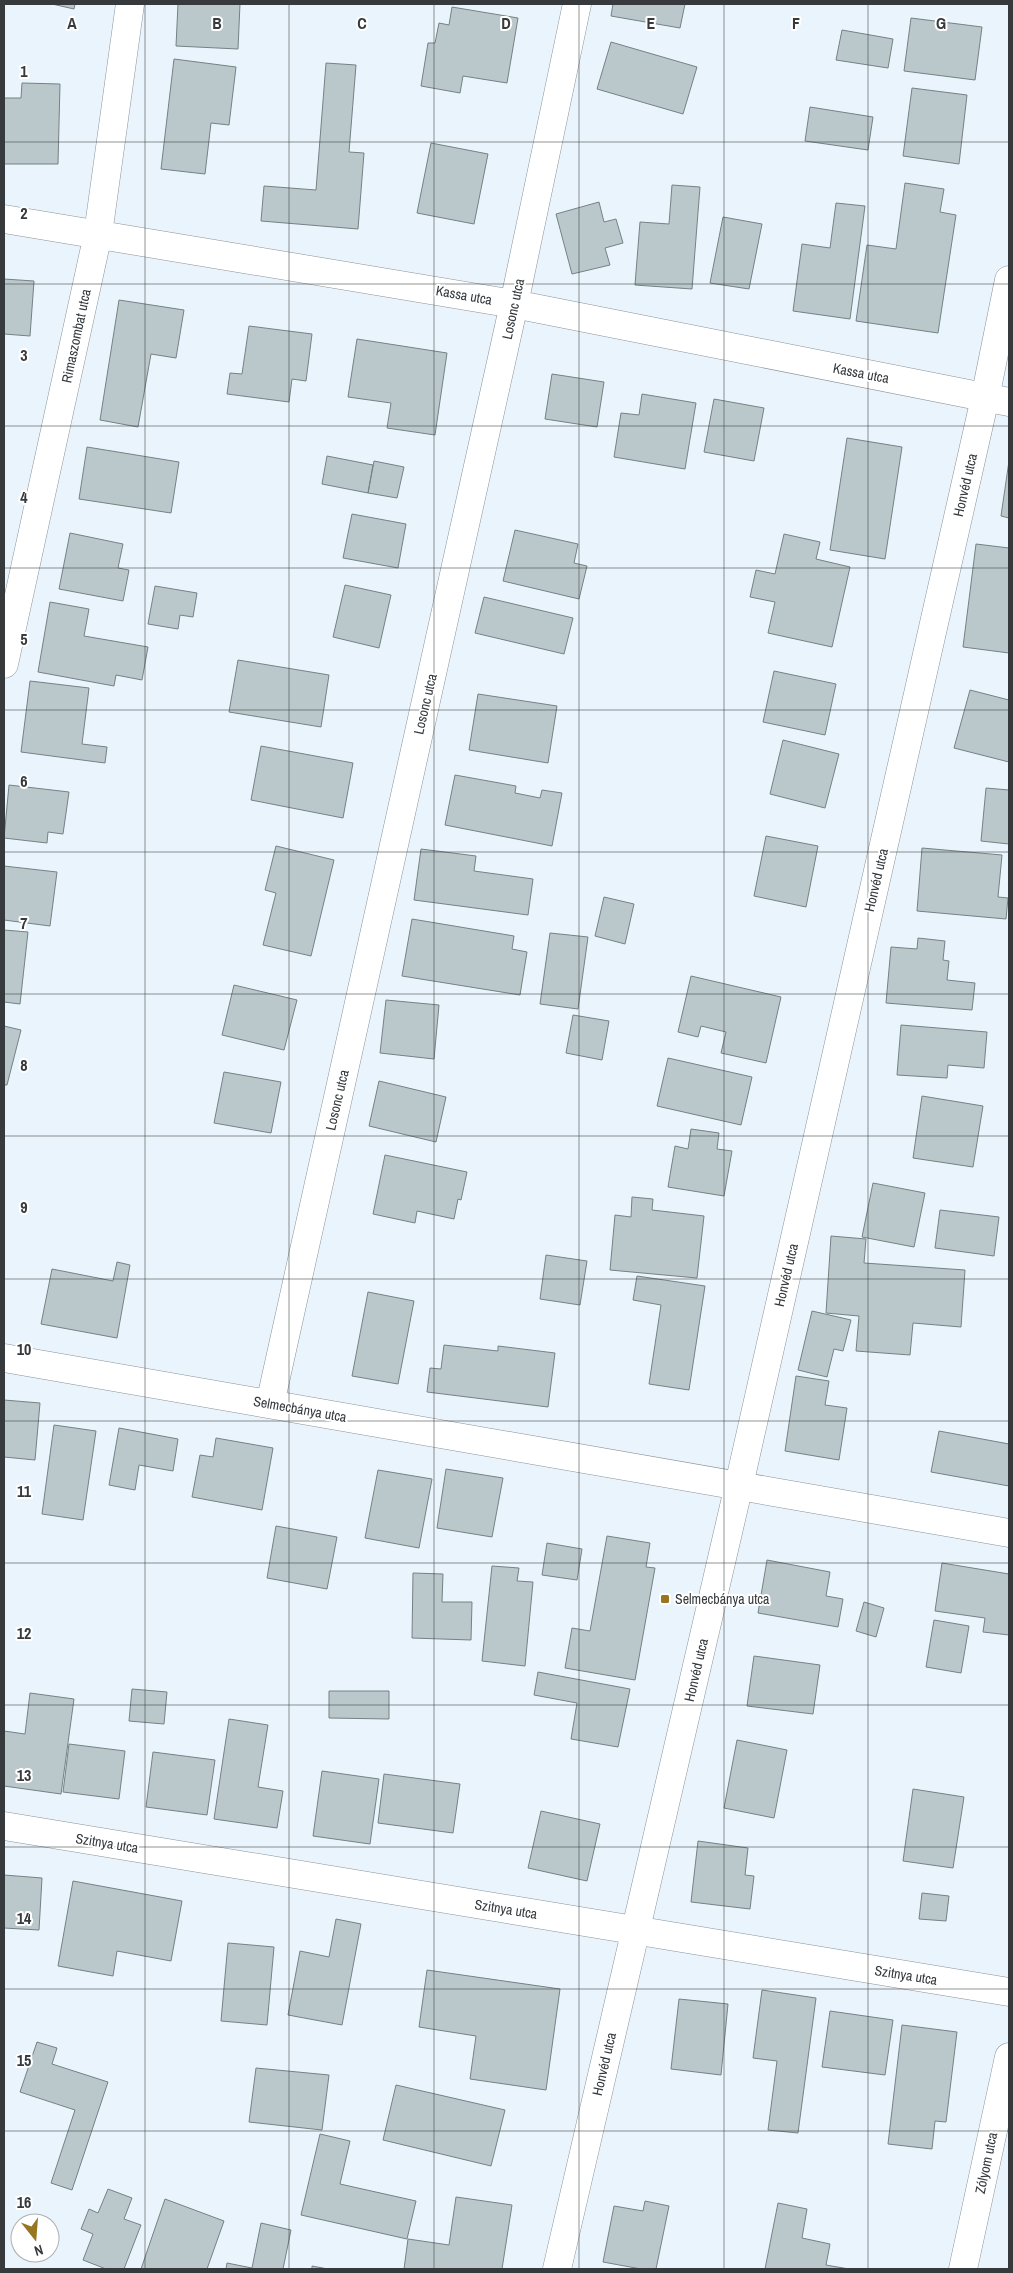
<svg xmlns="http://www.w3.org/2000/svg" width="1013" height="2273" viewBox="0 0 1013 2273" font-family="'Archivo Narrow',sans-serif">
<rect width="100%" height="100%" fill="#eaf4fc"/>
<path fill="#bbc8cb" stroke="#758284" d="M52 4H75L74 9Z
M178 4H240L238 49 176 46Z
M613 4H685L680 28 611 16Z
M452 7 518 18 507 83 463 76 460 93 421 86 428 43H435L439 23 449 25Z
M911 18 982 27 975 80 904 71Z
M842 30 893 39 888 68 836 60Z
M611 42 697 67 683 114 597 89Z
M174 59 236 67 229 125 211 123 205 174 161 169Z
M326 63 356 65 349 152 364 153 358 229 261 221 264 186 316 190Z
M22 83 60 84 58 164H4V98H21Z
M912 88 967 95 959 164 903 156Z
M810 107 873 117 868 150 805 141Z
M431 143 488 154 474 224 417 213Z
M905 183 944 189 940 212 956 215 938 333 856 321 867 245 896 249Z
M672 185 700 187 692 289 635 285 640 222 669 224Z
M599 202 604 222 616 219 623 243 605 248 610 265 572 274 556 214Z
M836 203 865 206 850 319 793 311 802 244 830 248Z
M723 217 762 224 749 289 710 283Z
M4 279 34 281 30 336 4 334Z
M119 300 184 310 176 358 151 354 138 427 100 420Z
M249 326 312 334 306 381 292 379 289 402 227 394 230 373 242 374Z
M357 339 447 353 435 435 387 428 391 403 348 397Z
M552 374 604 382 597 427 545 419Z
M642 394 696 403 685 469 614 457 621 413 639 415Z
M714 399 764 408 754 461 704 452Z
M847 438 902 447 885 559 830 550Z
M87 447 179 462 171 513 79 499Z
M327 456 373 465 368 493 322 484Z
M374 461 404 467 397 498 368 493Z
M1009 461V518L1001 516Z
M352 514 406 524 398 568 343 558Z
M515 530 578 544 574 563 587 566 579 599 503 581Z
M70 533 123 544 118 568 129 570 123 601 59 589Z
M784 534 820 542 816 559 850 567 832 647 768 633 775 602 750 597 756 570 775 574Z
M976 544 1009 548V653L963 647Z
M345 585 391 595 379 648 333 637Z
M155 586 197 593 193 617 180 615 178 629 148 624Z
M484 597 573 618 564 654 475 633Z
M50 602 89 609 84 636 148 647 142 680 116 675 114 686 38 672Z
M238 660 329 675 321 727 229 712Z
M774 671 836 684 825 735 763 722Z
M30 681 89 688 82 744 107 747 105 763 21 752Z
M970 690 1009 700V762L954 748Z
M478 694 557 706 548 763 469 750Z
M783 740 839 754 825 808 770 794Z
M261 746 353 763 343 818 251 800Z
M455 775 516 786 515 793 540 798 542 790 562 793 552 846 445 825Z
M9 785 69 792 63 834 48 832 47 843 4 838Z
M986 788 1009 790V844L981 841Z
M766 836 818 846 806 907 754 896Z
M276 846 334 860 311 956 263 945 276 893 265 890Z
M922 848 1002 855 998 897 1008 898 1006 919 917 911Z
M421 849 476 856 474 871 533 879 528 915 414 900Z
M4 866 57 872 50 926 4 920Z
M604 897 634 904 625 944 595 936Z
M412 919 514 936 512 949 527 952 520 995 402 976Z
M4 930 28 932 20 1004 4 1002Z
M550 933 588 937 578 1009 540 1004Z
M918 938 945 941 943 960 949 961 947 980 975 983 972 1010 886 1003 891 947 917 949Z
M691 976 781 997 766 1063 721 1053 726 1032 701 1026 698 1037 678 1032Z
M234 985 297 1000 284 1050 222 1035Z
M386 1000 439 1005 434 1059 380 1053Z
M573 1015 609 1021 602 1060 566 1053Z
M901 1025 987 1032 984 1068 948 1065 947 1078 897 1075Z
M4 1026 21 1030 7 1085H4Z
M668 1058 752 1077 741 1125 657 1106Z
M224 1072 281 1082 271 1133 214 1123Z
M379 1081 446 1097 436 1142 369 1126Z
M922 1096 983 1106 973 1167 913 1158Z
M691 1129 719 1133 717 1149 732 1151 724 1196 668 1187 675 1146 688 1149Z
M385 1155 467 1172 461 1200 458 1199 454 1219 417 1211 415 1223 373 1214Z
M873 1183 925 1193 914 1247 862 1237Z
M632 1197 653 1199 652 1210 704 1216 697 1278 610 1270 615 1215 631 1217Z
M940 1210 999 1217 994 1256 935 1248Z
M831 1236 866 1239 864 1263 965 1270 961 1327 913 1323 910 1355 856 1351 859 1316 826 1313Z
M546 1255 587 1261 580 1305 540 1299Z
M117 1262 130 1265 117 1338 41 1324 52 1269 113 1281Z
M637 1276 705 1286 689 1390 649 1384 661 1305 633 1300Z
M368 1292 414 1301 398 1384 352 1376Z
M812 1311 851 1320 843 1351 834 1349 827 1377 798 1370Z
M444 1345 498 1351V1346L555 1353 548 1407 427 1392 430 1368 441 1369Z
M796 1376 829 1381 825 1405 847 1408 839 1460 785 1451Z
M4 1400 40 1403 35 1460 4 1457Z
M54 1425 96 1431 83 1520 42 1514Z
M119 1428 178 1439 173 1471 139 1465 135 1490 109 1485Z
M939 1431 1009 1444V1486L931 1472Z
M216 1438 273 1448 262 1510 192 1497 200 1455 213 1457Z
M446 1469 503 1478 492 1537 437 1528Z
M378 1470 432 1479 419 1548 365 1538Z
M276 1526 337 1537 327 1589 267 1578Z
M607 1536 650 1543 646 1567 655 1568 635 1680 565 1668 572 1628 590 1631Z
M547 1543 582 1549 577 1580 542 1575Z
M767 1560 830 1572 826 1596 843 1599 838 1627 758 1613Z
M942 1563 1009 1574V1635L983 1632 985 1618 935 1611Z
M492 1566 519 1568 517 1581 533 1582 525 1666 482 1661Z
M413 1573 443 1574 442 1602H472L471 1640 412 1638Z
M864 1602 884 1608 876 1637 856 1631Z
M934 1620 969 1626 961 1673 926 1667Z
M754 1656 820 1665 813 1714 747 1706Z
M538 1672 630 1689 618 1747 571 1739 577 1703 534 1695Z
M132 1689 167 1692 164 1724 129 1721Z
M329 1691H389V1719L329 1718Z
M30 1693 74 1699 61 1794 4 1786V1731L25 1734Z
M229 1719 268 1725 258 1787 283 1791 277 1828 214 1819Z
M737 1740 787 1750 774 1818 724 1808Z
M69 1744 125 1751 119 1799 63 1792Z
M153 1752 215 1760 207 1815 146 1807Z
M322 1771 379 1779 370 1844 313 1836Z
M384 1774 460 1784 453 1833 378 1823Z
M913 1789 964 1797 953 1868 903 1861Z
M541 1811 600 1824 587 1881 528 1868Z
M698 1841 748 1848 745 1875 754 1876 750 1909 691 1902Z
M4 1875 42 1878 39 1930 4 1928Z
M73 1881 182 1901 171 1961 117 1951 113 1976 58 1966Z
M922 1893 949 1896 946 1921 919 1919Z
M336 1919 361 1924 342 2025 288 2015 300 1951 329 1957Z
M228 1943 274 1947 267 2025 221 2021Z
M427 1970 560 1989 546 2090 470 2079 476 2036 419 2027Z
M762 1990 816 1998 798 2133 768 2130 777 2061 753 2058Z
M679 1999 728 2004 721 2075 671 2069Z
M830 2011 893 2020 885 2075 822 2067Z
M902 2025 957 2032 946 2122 935 2121 932 2149 888 2144Z
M37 2042 57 2048 52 2064 108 2082 72 2190 51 2183 75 2110 20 2092Z
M256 2068 329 2075 322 2130 249 2122Z
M396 2085 505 2110 491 2166 383 2140Z
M320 2134 350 2141 340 2184 416 2201 407 2239 301 2215Z
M108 2189 132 2198 124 2219 141 2225 124 2269H106L83 2260 93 2234 81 2229 89 2209 98 2213Z
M456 2197 512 2205 502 2269H404L408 2239 449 2245Z
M165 2199 224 2221 207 2269H141Z
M645 2201 669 2206 656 2269H641L603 2262 614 2206 643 2211Z
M778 2203 807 2209 802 2238 830 2244 826 2265 849 2269H765Z
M261 2223 291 2230 283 2269H226L227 2263 252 2268Z
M312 2266 328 2269H312Z"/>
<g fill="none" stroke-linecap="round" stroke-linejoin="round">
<defs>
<path id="street" d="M4 219 514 304 1009 402
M4 664 98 234 130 4
M4 1358 1009 1533
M270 1404 514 304 577 4
M4 1826 1009 1992
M963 2269 1009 2057"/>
<path id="secondary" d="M557 2269 739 1485 985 398 1009 280"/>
</defs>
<use href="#street" stroke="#8a939a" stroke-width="29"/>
<use href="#secondary" stroke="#8a939a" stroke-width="29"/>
<use href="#street" stroke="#fff" stroke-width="28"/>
<use href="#secondary" stroke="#fff" stroke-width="28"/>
</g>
<path fill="none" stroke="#363a3d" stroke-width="1" stroke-opacity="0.55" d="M145 4V2269M289 4V2269M434 4V2269M579 4V2269M724 4V2269M868 4V2269M4 142H1009M4 284H1009M4 426H1009M4 568H1009M4 710H1009M4 852H1009M4 994H1009M4 1136H1009M4 1279H1009M4 1421H1009M4 1563H1009M4 1705H1009M4 1847H1009M4 1989H1009M4 2131H1009"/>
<rect fill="#98761f" stroke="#fff" stroke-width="2" x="660" y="1594" width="10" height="10" rx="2.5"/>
<g text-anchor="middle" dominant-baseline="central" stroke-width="4" stroke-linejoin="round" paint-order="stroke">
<g font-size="14" fill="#363a3d" stroke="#fff">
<text transform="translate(464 295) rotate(10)">Kassa utca</text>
<text transform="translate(513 309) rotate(-78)">Losonc utca</text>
<text transform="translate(76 336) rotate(-78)">Rimaszombat utca</text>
<text transform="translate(861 373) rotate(11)">Kassa utca</text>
<text transform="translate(965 485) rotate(-77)">Honvéd utca</text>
<text transform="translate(425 704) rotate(-77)">Losonc utca</text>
<text transform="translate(876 880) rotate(-77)">Honvéd utca</text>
<text transform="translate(337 1100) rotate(-77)">Losonc utca</text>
<text transform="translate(786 1275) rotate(-77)">Honvéd utca</text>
<text transform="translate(300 1409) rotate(10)">Selmecbánya utca</text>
<text transform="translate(696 1670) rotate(-77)">Honvéd utca</text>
<text transform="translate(107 1843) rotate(9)">Szitnya utca</text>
<text transform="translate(506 1909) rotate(9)">Szitnya utca</text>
<text transform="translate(906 1975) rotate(9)">Szitnya utca</text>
<text transform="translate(604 2064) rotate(-77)">Honvéd utca</text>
<text transform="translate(986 2163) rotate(-78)">Zólyom utca</text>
</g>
<g font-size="14" fill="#363a3d" stroke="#fff" text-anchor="start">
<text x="675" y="1599">Selmecbánya utca</text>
</g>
</g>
<g font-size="16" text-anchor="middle" font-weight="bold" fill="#363a3d" stroke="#fff" stroke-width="4" stroke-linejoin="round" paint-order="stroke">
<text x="72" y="29">A</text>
<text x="217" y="29">B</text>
<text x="362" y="29">C</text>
<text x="506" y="29">D</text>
<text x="651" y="29">E</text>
<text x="796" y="29">F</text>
<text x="941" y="29">G</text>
<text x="24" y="77">1</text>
<text x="24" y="219">2</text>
<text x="24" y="361">3</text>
<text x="24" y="503">4</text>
<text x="24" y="645">5</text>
<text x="24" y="787">6</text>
<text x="24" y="929">7</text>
<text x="24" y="1071">8</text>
<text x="24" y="1213">9</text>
<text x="24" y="1355">10</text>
<text x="24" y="1497">11</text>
<text x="24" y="1639">12</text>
<text x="24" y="1781">13</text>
<text x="24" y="1924">14</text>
<text x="24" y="2066">15</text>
<text x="24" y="2208">16</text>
</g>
<rect width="1013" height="2273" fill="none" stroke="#363a3d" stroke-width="10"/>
<g transform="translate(35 2238) rotate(163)"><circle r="24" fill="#ffffff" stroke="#afb0b1"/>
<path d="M0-4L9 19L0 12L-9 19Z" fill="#98761f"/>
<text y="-8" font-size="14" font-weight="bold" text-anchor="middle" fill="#363a3d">N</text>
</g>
</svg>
